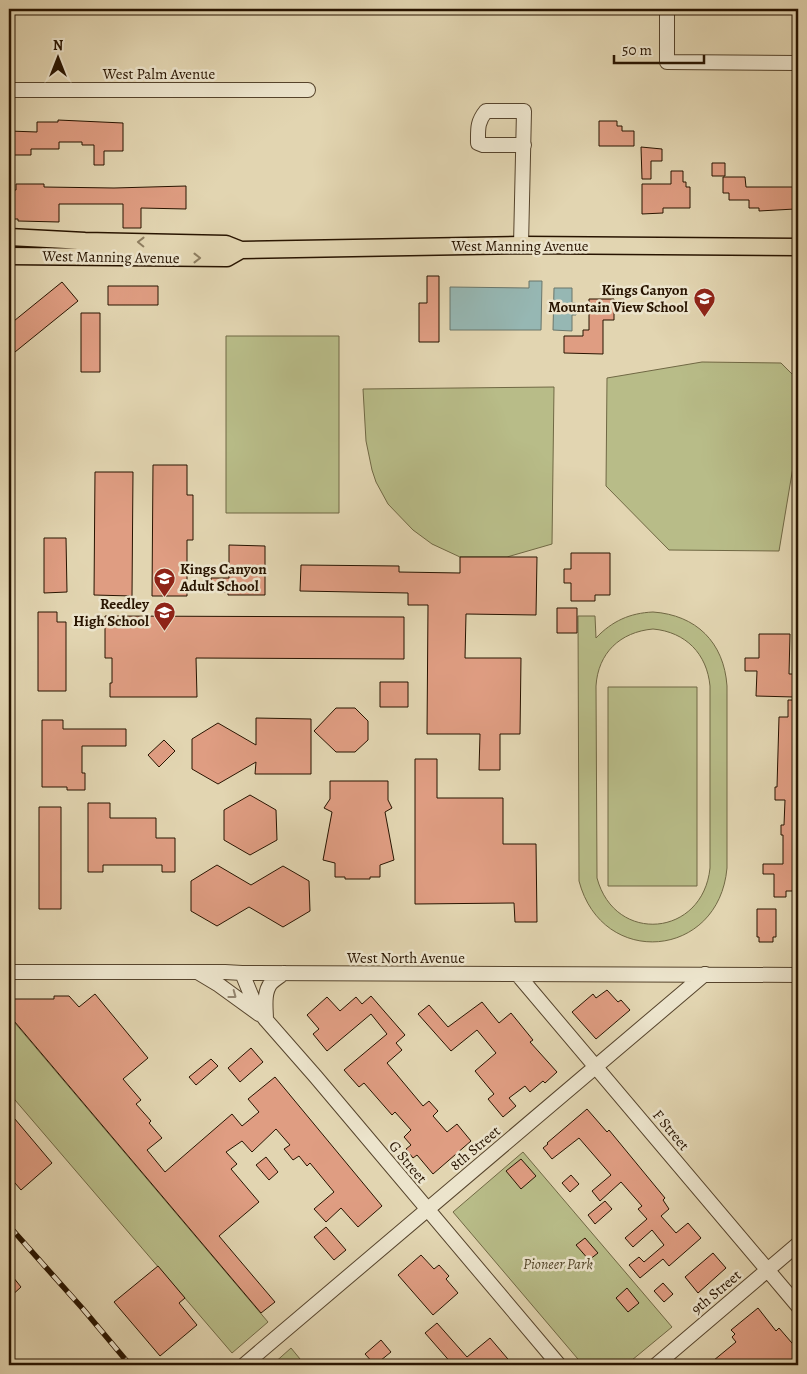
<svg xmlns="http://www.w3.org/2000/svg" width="807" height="1374" viewBox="0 0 807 1374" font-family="Alegreya,serif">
<rect width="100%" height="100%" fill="#e2d5b1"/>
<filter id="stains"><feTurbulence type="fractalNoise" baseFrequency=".004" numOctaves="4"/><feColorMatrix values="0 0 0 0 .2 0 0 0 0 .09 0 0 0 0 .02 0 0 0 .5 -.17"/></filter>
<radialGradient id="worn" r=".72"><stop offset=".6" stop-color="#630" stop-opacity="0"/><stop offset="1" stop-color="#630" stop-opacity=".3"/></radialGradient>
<path fill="#b8bc88" stroke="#706844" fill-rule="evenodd" d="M226 336H339V513H226Z
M702 362 781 363 794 376V461L779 551 669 550 606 486 607 378Z
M554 387 552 544 507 557H460L432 544 413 530 388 504 376 482 372 470 366 441 363 389Z
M653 612C696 615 724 642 727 686V868C719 959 602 969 579 881L578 616H595L596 638C612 621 630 613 653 612ZM653 629C686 632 707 654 710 686V868C703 937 615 945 597 878L596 686C598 653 620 632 653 629Z
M608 687H697V886H608Z
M9 1016 268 1322 232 1353 9 1093Z
M523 1152 672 1327 626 1365H583L453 1212Z
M291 1348 305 1365H272Z"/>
<path fill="#96b7b3" stroke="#6a766b" d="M529 281H542L541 330H450V287L529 288Z
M554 288H572V303H576V315H572V331L553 330Z"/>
<path fill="#df9d82" stroke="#281400" d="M58 120 123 123V151H104V165H94V145H82V142H59V149H31V155H9V131L37 132V122H58Z
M599 121H617V126H622V131H634V146H599Z
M641 147 662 149V161H651V179H642Z
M712 163H725V176H712Z
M671 171H683V182H686V187H690V208H663V213L642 214V184H671Z
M723 177H745L746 187H798V200H795V209L759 211V208H749V200H729V193H723Z
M16 184H44V187L114 188 186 186V209L141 208V228H123V204H59V222L18 221V219H10L9 203V192H11V190H16Z
M427 276H439V342H419V303H427Z
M62 282 78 301 15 352 9 345V325Z
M108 286H158V305H108Z
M589 299H614V320H603V354L564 353V336H583V330H589Z
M81 313H100V372H81Z
M153 465H187V495H193V540H187V596H152Z
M95 472H133L132 596 94 595Z
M44 538H66L67 592 44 593Z
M229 545 265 546V595H228V592L211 591V578H229Z
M571 553H610V595H595V601H571V583H564V569H571Z
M460 557H537L536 615 466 614 465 658H521L520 734H500V770H479L480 734H427L428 605H408V593L300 591 301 565 399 566V572L460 573Z
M557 608H577V633H557Z
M38 612H57V622H66V691H38Z
M105 616 404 617V659L196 658 197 697H110V683H112V658H105Z
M759 634H790L789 674H795L794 697 756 696 757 671H745V658H759Z
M380 682H408V707H380Z
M788 700H798V891H786V897H774V874H763V864H783V835H781V825H784L785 800H775V787H777L779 717H788Z
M336 708H355L368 721V740L355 752H336L314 731Z
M256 718 311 719V774H255L256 762 218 784 192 769V739L218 723 256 745Z
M42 720H63V729H126V746H82V773H85V790H67V787H42Z
M164 740 175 751 159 767 148 755Z
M415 759H437V798H503V844H536L537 922H515L514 903 415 904Z
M330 781H388V800L392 808 385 812 394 860 380 865V877H370V879H345V877H335V863L323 860 332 812 324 808 330 799Z
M250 795 276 810 277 840 250 855 224 840V810Z
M88 803H110V818H156V838H175V872H162V865H103V872H88Z
M39 807H61V909H39Z
M217 865 251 885 283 866 309 881 310 911 283 927 249 907 217 926 191 911V881Z
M757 909H776V937H773V942H759V937H757Z
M607 990 618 1002 621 1000 630 1010 596 1039 572 1012 593 994 596 998Z
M95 994 148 1058 123 1079 141 1100 136 1104 151 1121 149 1123 162 1138 147 1150 165 1172 232 1114 242 1126 259 1112 248 1099 275 1077 382 1206 358 1227 341 1208 326 1222 314 1209 334 1192 310 1163 307 1166 299 1156 293 1160 284 1149 290 1145 276 1129 252 1152 242 1141 226 1152 237 1164 231 1169 259 1202 219 1236 275 1302 261 1313 9 1015V999H54V996H69L79 1007Z
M371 996 405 1035 396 1043 402 1050 387 1063 423 1106 429 1101 438 1111 433 1116 447 1132 457 1124 471 1141 433 1174 417 1155 413 1158 406 1149 411 1145 404 1137 411 1130 395 1112 392 1115 364 1083 359 1087 344 1070 387 1034 371 1014 327 1051 313 1034 319 1029 307 1015 327 997 340 1011 356 997 362 1004Z
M482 1002 499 1023 511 1013 533 1040 530 1042 557 1072 545 1083 543 1081 530 1092 525 1086 509 1098 516 1106 503 1117 488 1099 494 1094 475 1071 496 1053 477 1030 451 1051 418 1014 429 1005 448 1027Z
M251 1048 263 1062 240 1082 228 1068Z
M211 1059 218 1066 196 1085 189 1077Z
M587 1109 607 1132 609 1130 665 1198 663 1200 669 1209 661 1216 676 1233 688 1223 701 1238 669 1266 663 1259 640 1278 629 1265 639 1257 644 1262 664 1245 652 1230 633 1247 625 1238 647 1219 638 1209 642 1206 621 1182 600 1201 592 1191 611 1175 579 1138 552 1159 543 1148 548 1144 547 1143Z
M9 1112 52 1163 21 1190 9 1176Z
M266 1157 278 1172 269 1180 256 1165Z
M521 1159 536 1176 521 1189 506 1171Z
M571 1175 579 1184 570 1192 562 1183Z
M605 1201 612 1209 595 1224 588 1215Z
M326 1227 346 1250 334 1260 314 1237Z
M585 1238 598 1253 589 1260 576 1245Z
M713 1253 726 1268 698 1293 685 1277Z
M421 1255 434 1269 439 1265 449 1276 446 1279 458 1293 433 1315 398 1275Z
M158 1266 185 1298 179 1303 197 1325 160 1356 114 1302Z
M9 1272 21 1287 9 1298Z
M663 1283 673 1294 664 1302 654 1291Z
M627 1288 639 1303 628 1312 616 1298Z
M758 1308 776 1331 779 1328 798 1350V1365H708L736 1342 732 1337 735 1334 731 1330Z
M437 1323 467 1357 490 1338 513 1365H453L425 1333Z
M381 1340 391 1352 375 1365 365 1354Z"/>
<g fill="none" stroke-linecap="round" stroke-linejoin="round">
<defs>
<path id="minor" d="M667 9V62L798 63
M9 90H308
M521 245 524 111H486C477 122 478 129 478 143L483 145H524
M9 972H225L242 973 798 975
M199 973 219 985 259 1014
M242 973 256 1007 266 1020 316 1077 559 1365
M518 975 798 1306
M266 1020C266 1009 263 993 271 983 274 980 280 976 284 973
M244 1365 705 974
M656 1365 798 1244"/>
<path id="major" d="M9 237 85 241 226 244 241 250 521 245 798 247
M9 256 227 258 241 250"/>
</defs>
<use href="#minor" stroke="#56442c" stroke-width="16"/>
<use href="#major" stroke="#281400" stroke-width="19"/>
<use href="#minor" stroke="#ece4cc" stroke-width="14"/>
<use href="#major" stroke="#e2d5b1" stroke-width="16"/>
<defs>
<path id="rail" d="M9 1226 83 1309 130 1365"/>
</defs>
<use href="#rail" stroke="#281400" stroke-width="5.5"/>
<use href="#rail" stroke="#ece4cc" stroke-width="4" stroke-dasharray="11" stroke-linecap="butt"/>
</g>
<defs><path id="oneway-chevron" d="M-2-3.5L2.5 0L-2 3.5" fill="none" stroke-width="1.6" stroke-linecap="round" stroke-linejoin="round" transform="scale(1.25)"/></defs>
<g stroke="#8e7e61">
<use href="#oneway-chevron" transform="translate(141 242) rotate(-179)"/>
<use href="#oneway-chevron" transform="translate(197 258)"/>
</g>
<use stroke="#948670" href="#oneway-chevron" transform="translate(233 995) rotate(37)"/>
<defs>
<symbol id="school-pin" viewBox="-11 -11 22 30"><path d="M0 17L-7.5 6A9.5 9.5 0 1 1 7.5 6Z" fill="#8f2418" stroke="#ece4cc"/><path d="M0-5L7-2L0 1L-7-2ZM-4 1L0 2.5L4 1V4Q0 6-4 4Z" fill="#fff"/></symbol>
</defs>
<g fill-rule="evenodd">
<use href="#school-pin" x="692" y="286" width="25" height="34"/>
<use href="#school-pin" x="152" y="566" width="25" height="34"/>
<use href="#school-pin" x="152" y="600" width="25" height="34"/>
</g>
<g text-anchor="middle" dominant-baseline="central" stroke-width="5" stroke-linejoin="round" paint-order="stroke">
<g font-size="15" fill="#281400" stroke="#ece4cc">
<text x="159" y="74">West Palm Avenue</text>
<text x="520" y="246">West Manning Avenue</text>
<text transform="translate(111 257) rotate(1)">West Manning Avenue</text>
<text x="406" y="958">West North Avenue</text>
<text transform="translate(671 1130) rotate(50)">F Street</text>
<text transform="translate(475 1148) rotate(-40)">8th Street</text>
<text transform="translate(408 1162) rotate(50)">G Street</text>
<text transform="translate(716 1292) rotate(-40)">9th Street</text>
</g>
<g font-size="15" font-weight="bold" fill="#281400" stroke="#ece4cc" text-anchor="end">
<text x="688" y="290">Kings Canyon<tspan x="688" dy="17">Mountain View School</tspan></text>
<text x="180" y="569" text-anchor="start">Kings Canyon<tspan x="180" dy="17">Adult School</tspan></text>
<text x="149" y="604">Reedley<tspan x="149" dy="17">High School</tspan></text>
</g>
<g font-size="15" font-style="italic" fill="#534629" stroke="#ece4cc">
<text x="558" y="1264">Pioneer Park</text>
</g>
</g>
<rect width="807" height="1374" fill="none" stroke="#e2d5b1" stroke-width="30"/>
<rect x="10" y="10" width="787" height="1354" fill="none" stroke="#281400" stroke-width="2.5"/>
<rect x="15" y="15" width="777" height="1344" fill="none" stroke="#281400"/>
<g transform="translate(58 58)" stroke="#ece4cc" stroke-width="4" paint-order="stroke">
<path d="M0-4L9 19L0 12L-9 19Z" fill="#281400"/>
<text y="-8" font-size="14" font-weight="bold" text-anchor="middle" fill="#281400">N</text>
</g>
<path d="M614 55v8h90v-8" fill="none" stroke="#281400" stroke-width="2.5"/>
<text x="622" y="55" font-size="15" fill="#281400" stroke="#ece4cc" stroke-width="4" paint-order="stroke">50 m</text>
<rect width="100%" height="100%" filter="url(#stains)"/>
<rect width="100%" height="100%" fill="url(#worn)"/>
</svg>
